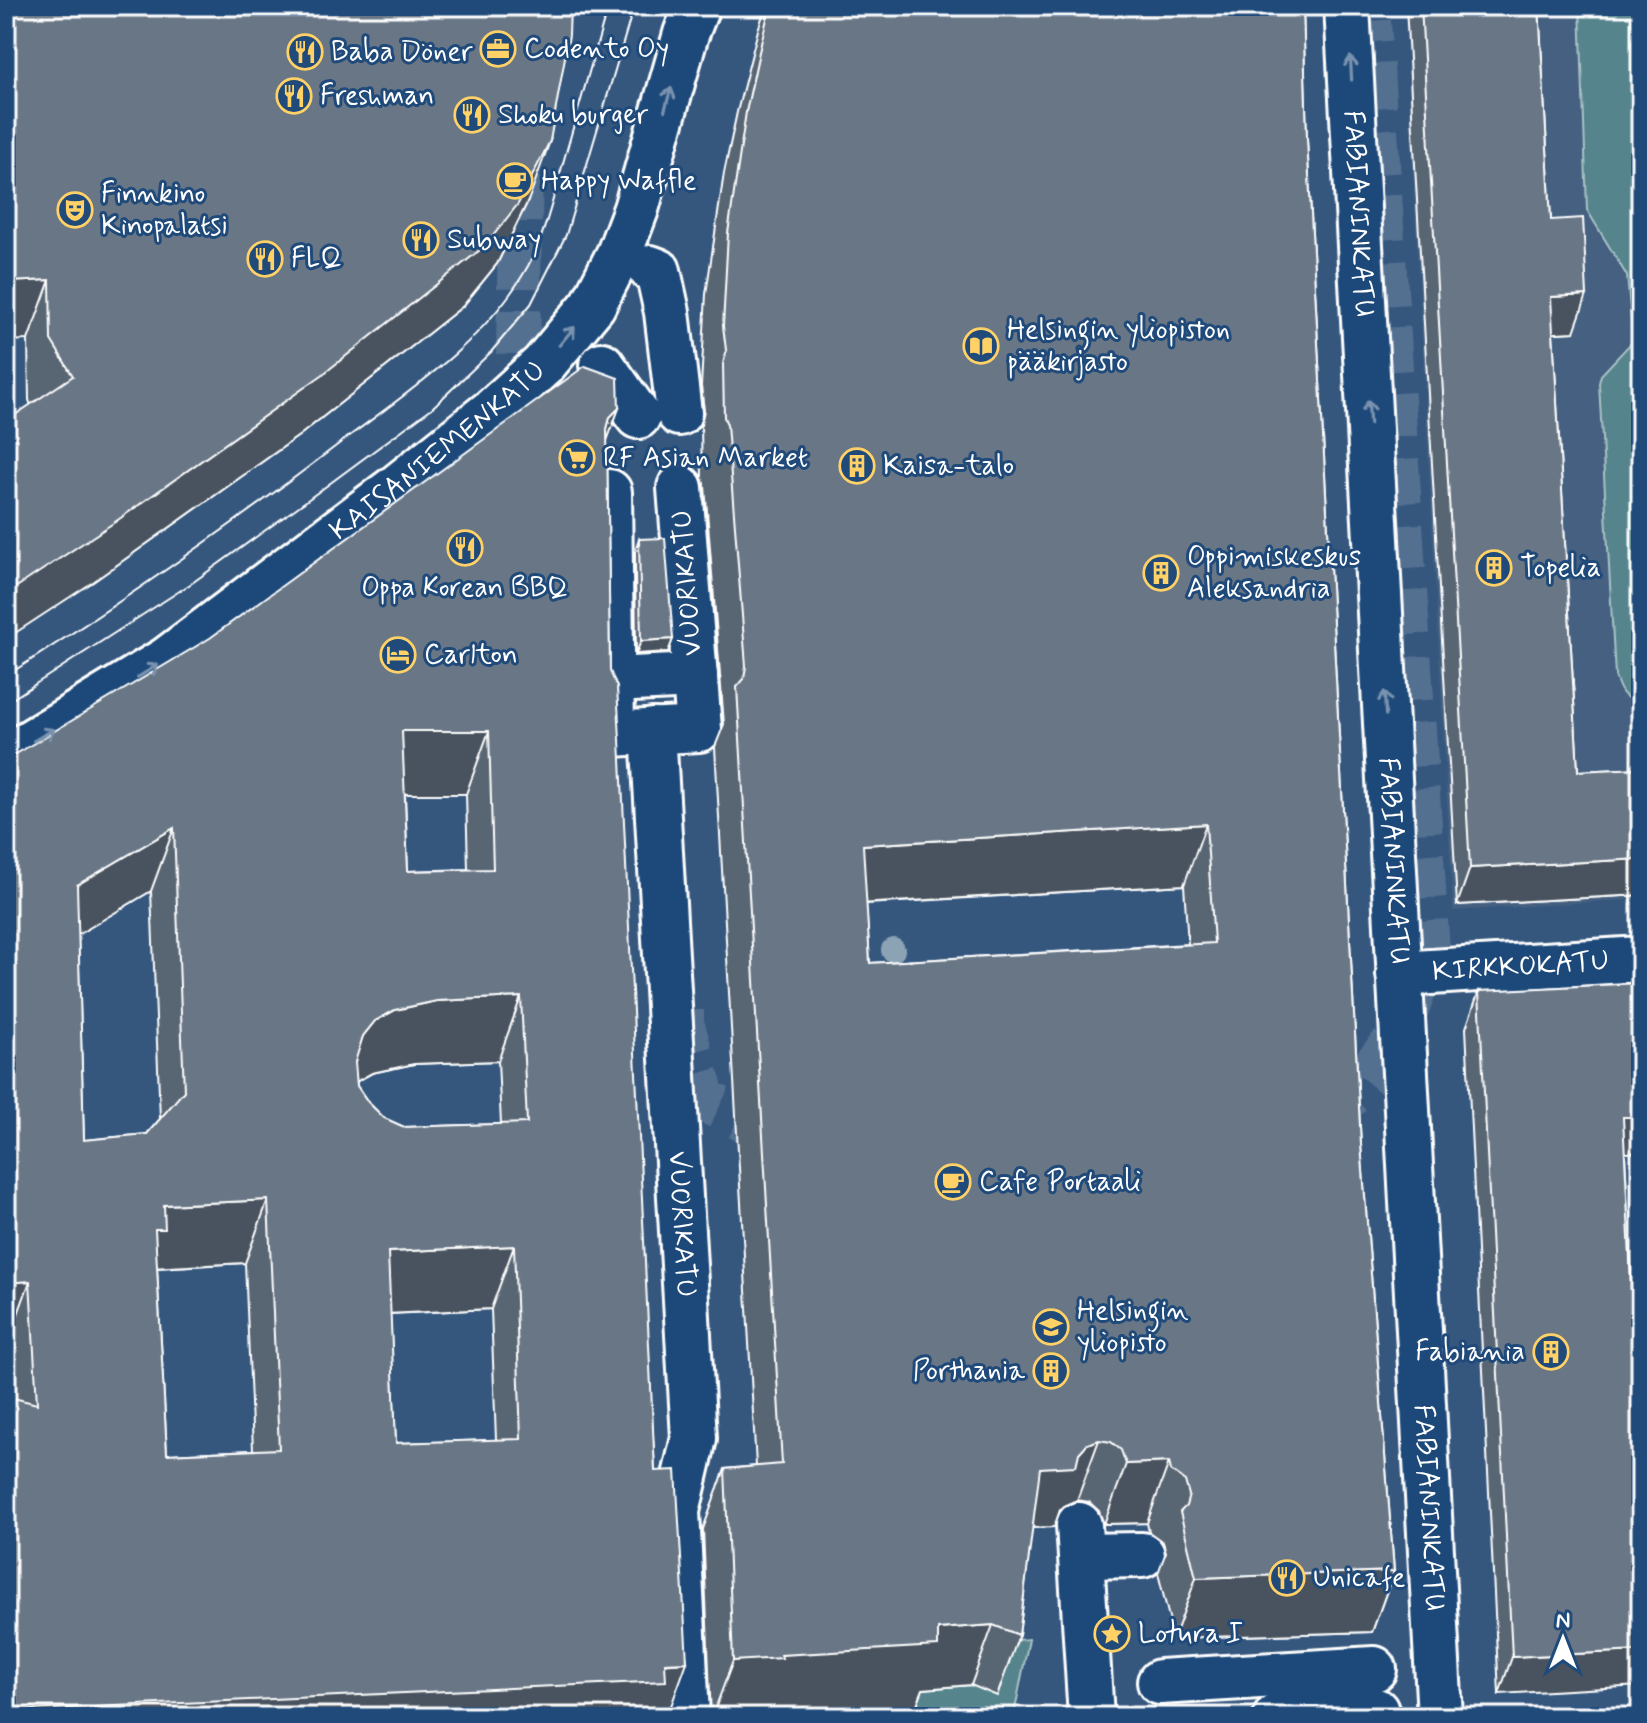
<svg xmlns="http://www.w3.org/2000/svg" width="1647" height="1723" viewBox="0 0 1647 1723" font-family="Mynerve,sans-serif">
<rect width="100%" height="100%" fill="#35577e"/>
<filter id="ink" filterUnits="userSpaceOnUse"><feTurbulence type="fractalNoise" baseFrequency=".0125" numOctaves="2"/><feDisplacementMap in="SourceGraphic" scale="16" xChannelSelector="R" yChannelSelector="G"/><feConvolveMatrix kernelMatrix="1 2 1 2 8 2 1 2 1" color-interpolation-filters="sRGB"/></filter>
<g filter="url(#ink)">
<path fill="#446080" d="M1404 6H1641V899L1453 911Z"/>
<path fill="#55848d" stroke="#aac2c6" stroke-width="2" d="M1580 6H1641V704C1624 699 1620 692 1615 676L1599 383 1601 375 1633 341 1627 276 1587 210Z
M1029 1639 1015 1710 965 1713V1717H886L885 1709 916 1707V1690L1004 1641Z"/>
<g fill="none" stroke-linecap="round" stroke-linejoin="round">
<path stroke="#537091" stroke-width="44" stroke-dasharray="44 22" stroke-linecap="butt" d="M517 420 521 156
M682 1010V1023L704 1100 760 1128 790 1136
M1309 1113 1348 1097 1396 1040 1428 952 1369 21"/>
<defs>
<g id="street">
<path id="s1" d="M1347 6 1440 1717"/>
<path d="M650 268 658 271 667 312 679 413"/>
<path d="M602 365 638 416"/>
<path d="M609 492 612 734 699 729 680 488"/>
<path d="M612 680 695 676"/>
<path id="s2" d="M653 731 694 1438 677 1511 687 1717"/>
<path id="s3" d="M1399 974 1641 959"/>
<path d="M1079 1525 1091 1717"/>
<path d="M1082 1556 1142 1555"/>
<path d="M1160 1682 1374 1669"/>
<path d="M1276 1717 1376 1711"/>
</g>
<g id="secondary">
<path id="s4" d="M6 757 166 660 398 486 492 411 543 365 593 305 619 254 636 209 686 34 697 6"/>
</g>
</defs>
<use href="#street" stroke="#fff" stroke-width="50"/>
<use href="#secondary" stroke="#fff" stroke-width="50"/>
<use href="#street" stroke="#1f4a7a" stroke-width="44"/>
<use href="#secondary" stroke="#1f4a7a" stroke-width="44"/>
<path stroke="#fff" stroke-width="2" d="M6 676C122 602 235 524 344 440 410 391 487 340 528 266 545 235 553 198 563 163 578 111 593 58 608 6
M6 703 192 583 306 501 432 408 491 352 531 304 566 235 634 6"/>
</g>
<circle fill="#8ca2b5" cx="893" cy="950" r="12"/>
<path fill="#596573" stroke="#fff" stroke-width="2" fill-rule="evenodd" d="M6 6 528 201 497 264 463 306 300 435 93 582 29 400 28 340Z
M766 6H1303L1307 139 1361 1145 1394 1571 1372 1632 1174 1638 1158 1573 1166 1552 1163 1542 1149 1532 1147 1523 1104 1524 1099 1511 1089 1502 1077 1500 1065 1505 1060 1510 1054 1527 1032 1528 1019 1635 997 1696 971 1685 923 1689 916 1707 761 1716 760 1717H711L703 1529 725 1469 756 1466 715 747 724 724 705 486 702 478 701 425 704 410 701 386 706 294 724 173 737 112 758 30ZM1184 885 1188 944 870 963 866 904Z
M1406 6H1539L1551 220 1574 332 1553 333 1578 771 1641 768V895L1457 905Z
M619 408 607 440 610 671 655 1471 687 1662 10 1397 7 1344H6V760ZM405 794H466L468 869 408 871ZM151 891 160 1119 147 1134 84 1140 78 934ZM498 1061 501 1124 404 1127 384 1118 368 1102 357 1086V1081L372 1073 414 1064ZM245 1263 253 1450 167 1454 157 1268ZM491 1309 496 1440 396 1443 390 1314Z
M639 539 673 639 668 652 636 654 635 552Z
M1479 991 1625 1153 1641 1479 1499 1694 1466 1028Z"/>
<path fill="#48535e" stroke="#fff" stroke-width="2" d="M550 141 528 201 497 264 463 306 300 435 93 582 6 639V594Z
M50 280 28 340 6 341V282Z
M1587 295 1574 332 1538 334 1551 297Z
M619 408 596 471 610 417Z
M673 639 668 652 636 654 641 641Z
M402 731H489L466 794H379Z
M1206 824 1184 885 841 905 863 845Z
M174 828 151 891 54 949 77 885Z
M1641 859V895L1457 905 1470 868Z
M521 997 498 1061 414 1064 372 1073 352 1084 340 1099 363 1036 375 1021 395 1010 437 1001Z
M1623 1117H1641V1152L1610 1154Z
M268 1200 245 1263 151 1268 132 1293 164 1205Z
M514 1246 491 1309 365 1315 388 1252Z
M30 1281 7 1344H6V1283Z
M1099 1440 1077 1500 1065 1505 1060 1510 1054 1527 1018 1528 1040 1468 1079 1453 1087 1444Z
M1169 1462 1147 1523 1104 1524 1126 1464Z
M1394 1571 1372 1632 1174 1638 1196 1578Z
M993 1625 971 1685 923 1689 916 1707 761 1716 760 1717H712L733 1661 781 1655 938 1629Z
M1641 1651V1686L1499 1694 1512 1657Z
M687 1662 667 1717H6V1711Z"/>
<path fill="#677686" stroke="#fff" stroke-width="2" fill-rule="evenodd" d="M6 6H570L569 35 550 141 518 204 485 246 322 375 115 522 6 594V421L73 376 51 340 50 280 6 282Z
M770 6H1303L1307 139 1361 1145 1394 1571 1196 1578 1180 1512 1186 1506 1189 1495 1185 1481 1171 1471 1169 1462 1126 1464 1121 1450 1111 1442 1099 1440 1087 1444 1079 1453 1076 1466 1040 1468 1019 1635 993 1625 938 1629V1646L781 1655 782 1658 733 1661 725 1469 782 1464 737 687 744 679 746 666 727 425 724 417 723 364 726 350 723 326 728 233 746 112 759 52ZM1206 824 1214 943 870 963 863 845Z
M1421 6H1539L1551 220 1583 218 1587 295 1551 297 1578 771 1641 768V859L1470 868Z
M585 366 618 378 619 408 610 417 607 429 610 671 617 687 620 739 655 1471 676 1470 687 1662 665 1663 666 1681 6 1711V1396L37 1404 30 1281 6 1283V760L210 638ZM402 731H489L493 869 408 871ZM174 828 184 1091 147 1134 84 1140 77 885ZM521 997 527 1123 404 1127 384 1118 368 1102 357 1086 355 1062 363 1036 375 1021 395 1010 437 1001ZM268 1200 279 1449 167 1454 155 1229H165L164 1205ZM514 1246 521 1439 396 1443 388 1252Z
M665 538 673 639 641 641 639 539Z
M1641 983V1117H1623L1641 1479V1651L1512 1657 1479 991Z"/>
<defs><path id="oneway-shaft" d="M-6 0H5M1.5-3L5.5 0L1.5 3" fill="none" stroke-width="1.6" stroke-linecap="round" stroke-linejoin="round" transform="scale(2)"/></defs>
<g stroke="#7992af">
<use href="#oneway-shaft" transform="translate(1351 68) rotate(-93)"/>
<use href="#oneway-shaft" transform="translate(668 99) rotate(-74)"/>
<use href="#oneway-shaft" transform="translate(567 336) rotate(-50)"/>
<use href="#oneway-shaft" transform="translate(1369 412) rotate(-93)"/>
<use href="#oneway-shaft" transform="translate(148 671) rotate(-32)"/>
<use href="#oneway-shaft" transform="translate(1385 703) rotate(-93)"/>
<use href="#oneway-shaft" transform="translate(44 735) rotate(-30)"/>
</g>
</g>
<defs>
<symbol id="office-ring" viewBox="-11 -11 22 22"><circle r="9.5" fill="#1f4a7a" stroke="#ffd166" stroke-width="1.5"/><path d="M-6-3h4V-5.5h4V-3h4V5H-6ZM-1-4.5V-3h2v-1.5ZM-6 0V1H6V0Z" fill="#ffd166"/></symbol>
<symbol id="restaurant-ring" viewBox="-11 -11 22 22"><circle r="9.5" fill="#1f4a7a" stroke="#ffd166" stroke-width="1.5"/><path d="M-5-6h1v4h1v-4h1v4h1v-4h1v5L-1.5 .5V6h-2V.5L-5-1ZM5-6V6H3V1.5H1.5Q1.5-4 5-6Z" fill="#ffd166"/></symbol>
<symbol id="cafe-ring" viewBox="-11 -11 22 22"><circle r="9.5" fill="#1f4a7a" stroke="#ffd166" stroke-width="1.5"/><path d="M-5.5-4.5H6V0H3Q3 3.5 0 3.5H-2.5Q-5.5 3.5-5.5 0ZM3-3.2v2h1.7v-2ZM-6 4.5H4V6H-6Z" fill="#ffd166"/></symbol>
<symbol id="theatre-ring" viewBox="-11 -11 22 22"><circle r="9.5" fill="#1f4a7a" stroke="#ffd166" stroke-width="1.5"/><path d="M-5-5.5Q0-4 5-5.5V0Q5 5 0 6Q-5 5-5 0ZM-3.3-2.5H-1v1.5H-3.3ZM1-2.5H3.3v1.5H1ZM-2.8 1Q0 5.5 2.8 1Z" fill="#ffd166"/></symbol>
<symbol id="library-ring" viewBox="-11 -11 22 22"><circle r="9.5" fill="#1f4a7a" stroke="#ffd166" stroke-width="1.5"/><path d="M-6-4Q-3-5.5-.7-3.5V5Q-3 3-6 4ZM6-4Q3-5.5 .7-3.5V5Q3 3 6 4Z" fill="#ffd166"/></symbol>
<symbol id="supermarket-ring" viewBox="-11 -11 22 22"><circle r="9.5" fill="#1f4a7a" stroke="#ffd166" stroke-width="1.5"/><path d="M-6-5.5h2.5l.6 2H6L4.5 2H-2.5L-4.4-4H-6ZM-1.5 3.2a1.3 1.3 0 1 0 .1 0ZM3 3.2a1.3 1.3 0 1 0 .1 0Z" fill="#ffd166"/></symbol>
<symbol id="building-ring" viewBox="-11 -11 22 22"><circle r="9.5" fill="#1f4a7a" stroke="#ffd166" stroke-width="1.5"/><path d="M-4-6H4V6H1V3H-1V6H-4ZM-2.5-4.3h1.7v1.8h-1.7ZM.8-4.3h1.7v1.8H.8ZM-2.5-1h1.7V.8h-1.7ZM.8-1h1.7V.8H.8Z" fill="#ffd166"/></symbol>
<symbol id="hotel-ring" viewBox="-11 -11 22 22"><circle r="9.5" fill="#1f4a7a" stroke="#ffd166" stroke-width="1.5"/><path d="M-6-4.5h1.5V1H6V5H4.5V3h-9V5H-6ZM-4 0a1.8 1.8 0 1 1 3.6 0ZM.5 0V-2.5h3Q6-2.5 6 0Z" fill="#ffd166"/></symbol>
<symbol id="university-ring" viewBox="-11 -11 22 22"><circle r="9.5" fill="#1f4a7a" stroke="#ffd166" stroke-width="1.5"/><path d="M0-5L7-2L0 1L-7-2ZM-4 1L0 2.5L4 1V4Q0 6-4 4Z" fill="#ffd166"/></symbol>
<symbol id="sight-ring" viewBox="-11 -11 22 22"><circle r="9.5" fill="#1f4a7a" stroke="#ffd166" stroke-width="1.5"/><path d="M0-6L1.8-2.2L6-1.7L2.9 1.2L3.7 5.4L0 3.3L-3.7 5.4L-2.9 1.2L-6-1.7L-1.8-2.2Z" fill="#ffd166"/></symbol>
</defs>
<g fill-rule="evenodd">
<use href="#office-ring" x="478" y="29" width="40" height="40"/>
<use href="#restaurant-ring" x="285" y="32" width="40" height="40"/>
<use href="#restaurant-ring" x="274" y="76" width="40" height="40"/>
<use href="#restaurant-ring" x="452" y="95" width="40" height="40"/>
<use href="#cafe-ring" x="495" y="161" width="40" height="40"/>
<use href="#theatre-ring" x="55" y="190" width="40" height="40"/>
<use href="#restaurant-ring" x="401" y="220" width="40" height="40"/>
<use href="#restaurant-ring" x="245" y="239" width="40" height="40"/>
<use href="#library-ring" x="961" y="326" width="40" height="40"/>
<use href="#supermarket-ring" x="557" y="438" width="40" height="40"/>
<use href="#building-ring" x="837" y="446" width="40" height="40"/>
<use href="#restaurant-ring" x="445" y="528" width="40" height="40"/>
<use href="#building-ring" x="1474" y="548" width="40" height="40"/>
<use href="#building-ring" x="1141" y="553" width="40" height="40"/>
<use href="#hotel-ring" x="378" y="635" width="40" height="40"/>
<use href="#cafe-ring" x="933" y="1162" width="40" height="40"/>
<use href="#university-ring" x="1031" y="1307" width="40" height="40"/>
<use href="#building-ring" x="1531" y="1332" width="40" height="40"/>
<use href="#building-ring" x="1031" y="1351" width="40" height="40"/>
<use href="#restaurant-ring" x="1267" y="1558" width="40" height="40"/>
<use href="#sight-ring" x="1092" y="1614" width="40" height="40"/>
</g>
<g text-anchor="middle" dominant-baseline="central" stroke-width="6" stroke-linejoin="round" paint-order="stroke">
<g font-size="28" fill="#fff" stroke="#1f4a7a" text-anchor="start">
<text x="524" y="49">Codento Oy</text>
<text x="331" y="52">Baba Döner</text>
<text x="320" y="96">Freshman</text>
<text x="498" y="115">Shoku burger</text>
<text x="541" y="181">Happy Waffle</text>
<text x="101" y="194">Finnkino<tspan x="101" dy="32">Kinopalatsi</tspan></text>
<text x="447" y="240">Subway</text>
<text x="291" y="259">FLQ</text>
<text x="1007" y="330">Helsingin yliopiston<tspan x="1007" dy="32">pääkirjasto</tspan></text>
<text x="603" y="458">RF Asian Market</text>
<text x="883" y="466">Kaisa-talo</text>
<text x="1187" y="557">Oppimiskeskus<tspan x="1187" dy="32">Aleksandria</tspan></text>
<text x="1520" y="568">Topelia</text>
<text x="465" y="588" text-anchor="middle">Oppa Korean BBQ</text>
<text x="424" y="655">Carlton</text>
<text x="979" y="1182">Cafe Portaali</text>
<text x="1077" y="1311">Helsingin<tspan x="1077" dy="32">yliopisto</tspan></text>
<text x="1525" y="1352" text-anchor="end">Fabiania</text>
<text x="1025" y="1371" text-anchor="end">Porthania</text>
<text x="1313" y="1578">Unicafe</text>
<text x="1138" y="1634">Lotura I</text>
</g>
<g font-size="28" fill="#fff" stroke="#1f4a7a">
<text stroke="none"><textPath href="#s1" startOffset="208">FABIANINKATU</textPath></text>
<text stroke="none"><textPath href="#s4" startOffset="530">KAISANIEMENKATU</textPath></text>
<text transform="translate(688 583) rotate(-94)">VUORIKATU</text>
<text stroke="none"><textPath href="#s1" startOffset="856">FABIANINKATU</textPath></text>
<text stroke="none"><textPath href="#s3" startOffset="122">KIRKKOKATU</textPath></text>
<text stroke="none"><textPath href="#s2" startOffset="494">VUORIKATU</textPath></text>
<text stroke="none"><textPath href="#s1" startOffset="1504">FABIANINKATU</textPath></text>
</g>
</g>
<rect width="1647" height="1723" fill="none" stroke="#1f4a7a" stroke-width="32"/>
<rect x="16" y="16" width="1615" height="1691" fill="none" stroke="#fff" stroke-width="3" filter="url(#ink)"/>
<g transform="translate(1563 1639)" stroke="#1f4a7a" stroke-width="6" paint-order="stroke">
<path d="M0-6L14 30L0 20L-14 30Z" fill="#ffffff"/>
<text y="-12" font-size="22" font-weight="bold" text-anchor="middle" fill="#ffffff">N</text>
</g>
</svg>
